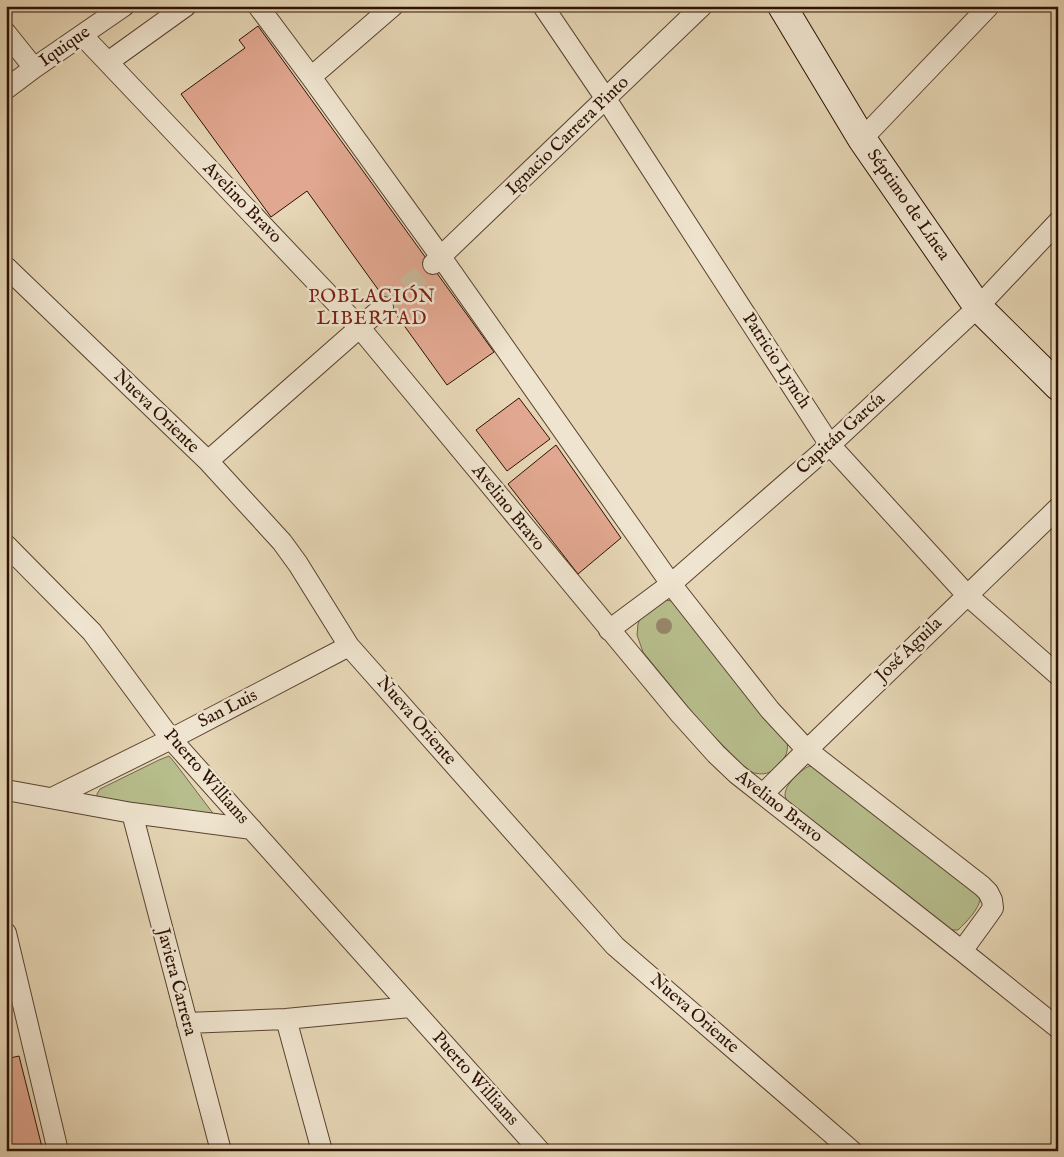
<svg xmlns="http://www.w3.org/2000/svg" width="1064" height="1157" viewBox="0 0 1064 1157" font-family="'IM FELL English',serif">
<rect width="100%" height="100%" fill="#e6d6b5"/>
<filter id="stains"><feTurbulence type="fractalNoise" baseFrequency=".004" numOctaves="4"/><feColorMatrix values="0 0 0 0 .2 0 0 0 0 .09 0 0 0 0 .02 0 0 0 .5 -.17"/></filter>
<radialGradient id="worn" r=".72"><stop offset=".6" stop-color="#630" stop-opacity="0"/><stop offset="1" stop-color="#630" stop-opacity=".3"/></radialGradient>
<path fill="#b7bd8c" stroke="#726748" d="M663 600 672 601 787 739C787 742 788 747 787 751 787 754 784 758 782 761 772 775 761 777 747 770L701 723 643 652 637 635 638 624 641 616Z
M169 756 175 763 212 812 214 816 212 818 97 797V794L100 789 159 760Z
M809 766 815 767 981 897C978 911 967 921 958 930H951L788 802C787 800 785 798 785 795 785 784 800 771 809 766Z"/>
<path fill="#e1a790" stroke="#2c1104" d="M258 26 494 352 447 385 307 191 271 217 181 94 245 48 239 40Z
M519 398 550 439 507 471 476 430Z
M556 445 621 538 578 574 508 484Z
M19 1056 43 1151H6V1059Z"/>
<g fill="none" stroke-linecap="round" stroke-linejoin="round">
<path stroke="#cab89a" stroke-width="20" stroke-dasharray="20 10" stroke-linecap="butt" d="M383 307 433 264"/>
<defs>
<path id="street" d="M258 6 311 77 441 257 671 584 770 710 807 750 982 886 988 892 992 900 993 908 986 918 962 951
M543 6 606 99 830 445 967 595 1058 675
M6 33 34 68
M82 35 360 328 680 714 716 754 737 774 962 951 1058 1028
M108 62 186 6
M311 77 393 6
M6 89 34 68 124 6
M862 139 989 6
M433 264 702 6
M6 267 208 461 282 542 298 564 349 646 615 946 852 1151
M208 461 383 307
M6 545 92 632 171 739 540 1151
M609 630 671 584 830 445 978 307 1058 222
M6 790 132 813 252 829
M763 794 807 750 1058 508
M52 798 171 739 349 646
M132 813 221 1151
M6 933 58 1151
M286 1019 322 1151
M187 1023 286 1019 410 1007"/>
<path id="secondary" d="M782 6 862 139 978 307 1058 386"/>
</defs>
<use href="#street" stroke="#5a4230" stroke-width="22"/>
<use href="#secondary" stroke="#2c1104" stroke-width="30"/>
<use href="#street" stroke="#efe4cf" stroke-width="20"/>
<use href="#secondary" stroke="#efe4cf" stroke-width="28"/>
</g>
<circle fill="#97866a" cx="664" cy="626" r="8"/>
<g text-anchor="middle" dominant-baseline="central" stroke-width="5" stroke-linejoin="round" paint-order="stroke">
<g font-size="18" fill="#2c1104" stroke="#efe4cf">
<text transform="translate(65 47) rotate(-35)">Iquique</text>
<text transform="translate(568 136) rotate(-44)">Ignacio Carrera Pinto</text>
<text transform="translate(242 203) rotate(46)">Avelino Bravo</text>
<text transform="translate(908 205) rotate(55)">Séptimo de Línea</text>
<text transform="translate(776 361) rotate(57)">Patricio Lynch</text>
<text transform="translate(156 412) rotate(44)">Nueva Oriente</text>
<text transform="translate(841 434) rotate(-42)">Capitán García</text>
<text transform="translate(508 508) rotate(51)">Avelino Bravo</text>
<text transform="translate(909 650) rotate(-44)">José Aguila</text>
<text transform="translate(228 709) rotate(-27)">San Luis</text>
<text transform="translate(416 721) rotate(49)">Nueva Oriente</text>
<text transform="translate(206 777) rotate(49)">Puerto Williams</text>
<text transform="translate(779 807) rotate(38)">Avelino Bravo</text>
<text transform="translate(176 982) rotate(75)">Javiera Carrera</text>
<text transform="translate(694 1014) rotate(41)">Nueva Oriente</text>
<text transform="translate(475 1079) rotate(48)">Puerto Williams</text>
</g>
<g font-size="19" letter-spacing="1" fill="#7a1f14" stroke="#efe4cf">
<text x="372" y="297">POBLACIÓN<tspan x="372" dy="22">LIBERTAD</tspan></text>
</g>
</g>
<rect width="1064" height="1157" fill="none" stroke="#e6d6b5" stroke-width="25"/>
<rect x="8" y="8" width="1049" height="1142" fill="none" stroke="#2c1104" stroke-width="2.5"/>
<rect x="12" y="12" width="1039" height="1132" fill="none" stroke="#2c1104"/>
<rect width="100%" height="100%" filter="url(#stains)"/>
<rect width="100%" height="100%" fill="url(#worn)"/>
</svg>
